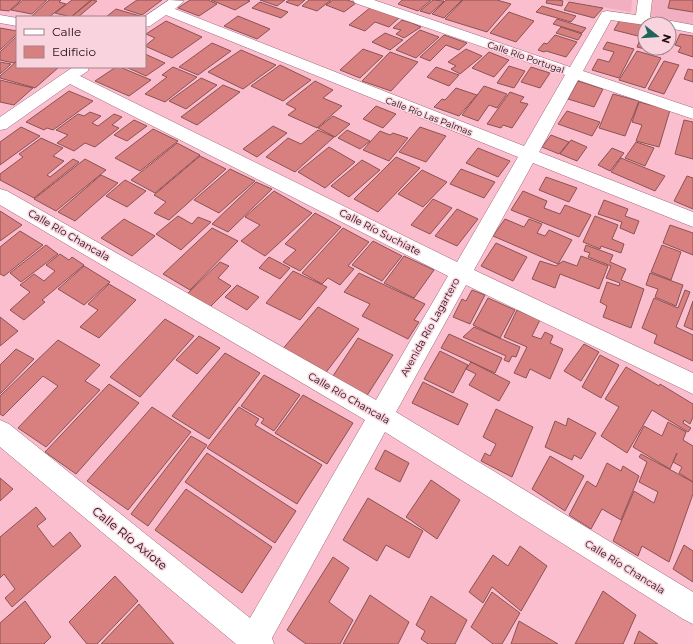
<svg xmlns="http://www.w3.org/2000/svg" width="693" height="644" viewBox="0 0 693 644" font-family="Montserrat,sans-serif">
<rect width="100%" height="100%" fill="#fbbecf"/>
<path fill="#f3afc2" d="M561 0H632L631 12Z
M653 0H693V25L651 15Z"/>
<path fill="#d87f7f" stroke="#8b5353" d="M0 0H21L9 11 0 10Z
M23 0H47L32 14 11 10Z
M49 0H61L59 2 66 4 49 17H31Z
M72 0H92L71 17 55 13Z
M91 0 97 1 78 17H71Z
M137 0H162L142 15 124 9Z
M190 0H208L217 4 199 16 178 8Z
M211 0H247L250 1 235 10Z
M260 0H285L277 6Z
M289 0H305L298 6 286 2Z
M309 0H331L317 11 302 6Z
M333 0H347L356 3 344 12 326 5Z
M402 0H431L418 11 398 4Z
M433 0 444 1 430 14 420 11Z
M446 0H462L444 18 432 14Z
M463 0H497L511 4 487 32 445 19Z
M547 0H558L563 1 562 6 546 3Z
M670 0H693V12L668 8Z
M260 2 288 12 281 18 252 8Z
M569 2 603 8 594 18 564 10Z
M542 6 576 16 571 22 536 12Z
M371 7 400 17 389 27 375 22 365 31 349 25Z
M116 9 140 16 138 17H106Z
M509 12 534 21 516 42 490 33Z
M238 16 270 29 257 39 224 26Z
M621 18 644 24 638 36 614 30Z
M557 19 586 28 582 33 553 24Z
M402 20 412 23 421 27 404 38 396 34 401 30 393 28Z
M166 21 202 37 172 58 145 46 155 38 146 34Z
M561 27 582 34 578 40 556 33Z
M0 28 17 31V34L0 50Z
M645 28V48H666L664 54 637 47Z
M420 30 439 37 416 58 396 50Z
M385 33 403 40 390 50 372 42Z
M680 34 693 36V57L678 52 681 47 675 45Z
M444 35 467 43 459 50 446 45 430 61 420 57Z
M555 35 577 42 566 57 546 51 544 52 538 50 544 43 547 44Z
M17 36V60L14 63 0 60V52Z
M607 42 634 49 619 78 592 70 598 59 609 62 614 52 603 49Z
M212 43 231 51 198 75 179 67Z
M363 49 383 56 360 78 340 70Z
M466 49 482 56 460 74 451 69 456 66 448 62Z
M241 50 276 65 243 89 208 72Z
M637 51 661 58 645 88 619 80Z
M390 52 418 62 391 91 362 81Z
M489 52 509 60 494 77 472 68Z
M145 54 165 63 146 76 126 67H145Z
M17 61V67H59L35 88 0 78V76Z
M664 61 679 65 664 94 648 89Z
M0 62 11 64 0 74Z
M280 65 311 80 283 101 251 86Z
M509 66 525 71 514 88 497 83Z
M116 67H120L151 80 129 96 95 81Z
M173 67 197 77 165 102 145 94 167 77 162 75Z
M436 67 459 75 449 86 427 77Z
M531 67 550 73 540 88 521 82Z
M688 69 693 70V82L684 79Z
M201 78 217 85 186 109 169 101Z
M0 80 33 88 14 105 0 102Z
M315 81 333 90 323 98 342 106 317 128 288 115 296 109 286 104Z
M578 81 603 89 594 107 568 99Z
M223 85 240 92 197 125 181 117Z
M484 86 507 94 497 108 489 105 478 121 462 115Z
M456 88 477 95 459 116 434 107 442 99 445 100Z
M69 91 93 101 53 130 47 128 44 130 26 122Z
M510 92 524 97 520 102 528 104 512 128 503 125 501 128 487 124Z
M613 94 639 101 625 136 599 128Z
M639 102 670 110 659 147 636 141 642 125 632 122Z
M376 106 396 114 383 128 363 119Z
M567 111 600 122 592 136 558 124Z
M90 112 101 116 92 123 98 126 114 114 122 117 112 125 119 128 95 147 85 143 74 151 57 143 68 135 56 130 78 114 84 116Z
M333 116 350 124 335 137 318 128Z
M134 120 147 126 127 141 114 135Z
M684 120 693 122V159L675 154Z
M273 126 287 133 257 157 243 149Z
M21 127 40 136 0 165V142Z
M420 127 446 136 426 162 399 152Z
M153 129 178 141 140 171 115 158Z
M318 130 334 137 295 172 266 157 288 138 301 144Z
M347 130 370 141 360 149 338 138Z
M380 131 390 135 393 133 408 138 389 161 363 150Z
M551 135 569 142 559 154 542 147Z
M41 138 63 148 53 156 64 161 47 175 50 177 73 159 79 162 34 198 0 180V174L23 157 19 154Z
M571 140 587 147 577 161 560 154Z
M636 142 654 148 645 166 625 158Z
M177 143 200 155 155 193 131 180Z
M329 147 355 162 325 188 298 172Z
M478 148 510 161 498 177 466 163Z
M612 148 624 153 610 171 598 165Z
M200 156 226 169 169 220 154 213 166 202 154 195Z
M396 157 420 168 378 212 354 199Z
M621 158 665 176 655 191 611 172Z
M85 159 106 170 56 211 34 199Z
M362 160 380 170 349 197 331 186Z
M230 169 255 181 219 213 194 200Z
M461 169 495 182 484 198 450 184Z
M422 170 447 182 423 207 398 194Z
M101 175 118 183 75 221 58 212Z
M687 176 693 178V209L674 201Z
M546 177 577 188 569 202 539 190Z
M125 180 146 191 127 207 106 196Z
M256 182 272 189 228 232 212 224Z
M274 191 312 213 265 256 241 241 260 225 245 217Z
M523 191 547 201 544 208 560 214 565 205 591 215 579 237 511 210Z
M433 199 452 208 430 234 411 225Z
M604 200 628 209 625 216 639 221 634 234 620 228 622 222 598 214Z
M457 209 478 219 457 246 435 236Z
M0 211 22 225 0 241Z
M315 213 341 227 300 271 283 262 296 250 285 244Z
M178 216 192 224 198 217 211 222 181 250 156 234Z
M595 216 618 225 612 239 624 244 621 253 601 246 600 249 583 242Z
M124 219 155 236 132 256 101 238Z
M505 219 524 227 529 219 542 224 537 233 545 236 549 230 572 240 558 264 493 236Z
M670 225 693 233V255L663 243Z
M212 228 238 241 190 290 163 274Z
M343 228 369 242 348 266 354 269 340 285 328 278 322 284 302 273Z
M20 231 43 245 4 276 0 274V247Z
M373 241 402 256 382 281 352 265Z
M496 243 527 257 513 281 481 266Z
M46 245 58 254 21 282 10 273Z
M586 245 613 255 610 262 626 269 621 280 644 289 631 328 603 317 607 306 600 302 607 282 619 286 620 283 606 278 611 266 588 257 590 253 584 251Z
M662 245 681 252 671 280 651 272Z
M60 254 69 260 72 257 84 265 42 300 45 302 24 320 10 310 30 292 20 285 34 274 44 281 55 271 46 265Z
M404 256 434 270 414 298 384 283Z
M581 256 608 266 599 289 560 274 555 288 532 279 540 261 556 266 563 261 577 266Z
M269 257 290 268 280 279 259 268Z
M220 262 229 266 218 278 231 286 210 307 187 294Z
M84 266 110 282 84 305 58 289Z
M293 271 327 287 300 320 266 303Z
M359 273 425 304 414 320 419 322 408 339 362 316 370 304 344 292Z
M650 273 683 285 676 306 655 297 658 289 646 285Z
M109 284 136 300 99 338 80 327 98 310 88 304Z
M237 285 259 297 247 310 225 297Z
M472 290 485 295 470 324 453 317 462 299 466 301Z
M685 290 690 292 676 327 693 335V361L654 343 657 335 642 328 654 298 678 308Z
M488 298 515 310 500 338 473 325Z
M693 301V330L684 326Z
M318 307 359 329 324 375 281 351Z
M517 310 540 320 532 336 541 339 545 332 553 336 550 343 563 349 550 379 530 369 526 378 514 373 527 347 504 337Z
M0 317 18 331 0 346Z
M165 319 194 336 140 397 110 377Z
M474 327 520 347 516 357 512 356 509 362 504 360 506 356 463 337Z
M449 334 502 358 495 373 441 348Z
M199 336 220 348 197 374 176 360Z
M358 338 393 355 366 397 331 379Z
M58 340 100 365 85 381 100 390 46 447 18 428 58 386 43 376 3 416 0 414V396Z
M584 344 599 352 581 381 564 371Z
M16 349 34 359 0 394V365Z
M440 351 468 365 453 393 424 379Z
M225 353 260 373 209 439 172 416Z
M600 355 619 365 601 398 582 387Z
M471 362 510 382 499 401 469 385 476 374 466 369Z
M626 367 659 386 660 384 693 404V417L690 424 684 420 683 423 691 428 688 432 652 410 627 453 601 436 619 407 605 399Z
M264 375 300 395 274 431 261 423 264 419 241 406Z
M423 382 468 404 458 425 412 403Z
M109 384 139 403 76 474 45 452Z
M303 395 353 423 327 464 275 433Z
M152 407 191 432 128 510 87 481Z
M239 407 259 419 255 425 322 465 297 504 207 448Z
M496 409 533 427 512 477 481 461 485 453 490 456 496 444 483 437Z
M568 418 596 433 581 459 574 455 572 460 545 447 555 421 566 426Z
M668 422 686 432 683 440 693 446V482L679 473 682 467 673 462 677 453 670 469 633 447 644 426 662 436Z
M191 436 207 445 148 526 131 514Z
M385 450 409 463 400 482 375 469Z
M207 453 296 511 275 543 185 482Z
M641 454 693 482V494L669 562 642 546 638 556 613 541 634 491 654 503 658 492 639 482 647 462 639 457Z
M550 456 584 476 565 511 532 489Z
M607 463 621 471 623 466 639 476 621 520 602 509 591 529 569 515 587 481 596 487Z
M0 478 13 489 0 501Z
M431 480 460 500 437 539 406 517Z
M186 489 272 547 242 593 155 530Z
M368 498 423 531 409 558 386 545 377 561 343 540Z
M36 507 46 519 37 526 53 547 70 532 81 546 12 607 5 598 15 589 4 574 0 578V537Z
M684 545 693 551V582L673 569Z
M520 546 547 566 521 611 492 587 483 603 469 592 493 555 508 566Z
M333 557 349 568 329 602 353 620 340 644H306L287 630Z
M115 576 138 601 97 644H87L69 622Z
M603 591 636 615 623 644H575Z
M492 592 520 613 502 644H493L471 627Z
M370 595 409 622 398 644H343Z
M431 596 467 620 455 644H428L421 639 425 631 416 625Z
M25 601 51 637 44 644H0V623Z
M139 604 174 644H101Z
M519 621 558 644H511Z
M639 631 658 644H634Z"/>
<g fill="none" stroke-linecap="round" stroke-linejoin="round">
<defs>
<path id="minor" d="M169 0 184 1 175 9 524 146 565 75 355 3 353 0H374L570 67 602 12 607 11 636 15 638 0H652L650 17 693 25V33L669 28V24L645 25 611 20 583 71 693 108V119L578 80 539 152 693 212V227L533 163 474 270 693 373V394L466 285 396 412 693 592V624L683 619 385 432 272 638 274 644H236L0 447V420L9 424 250 618 365 420 0 205V189L7 191 376 400 448 276 70 84 6 129 0 130V117L73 67H89L88 71 80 76 457 262 518 157 166 15 150 26 145 27 144 17Z
M0 15 17 18V26L0 23Z"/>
</defs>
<use href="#minor" stroke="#9e6778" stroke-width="1"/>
<use href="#minor" fill="#fff" fill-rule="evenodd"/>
</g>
<g text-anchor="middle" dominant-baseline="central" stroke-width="3" stroke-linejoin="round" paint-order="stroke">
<g font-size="9" fill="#200b12" stroke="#f9d3dd">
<text transform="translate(526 57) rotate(19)">Calle Río Portugal</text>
<text transform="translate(429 116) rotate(21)">Calle Río Las Palmas</text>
</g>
<g font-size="10" fill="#200b12" stroke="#f9d3dd">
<text transform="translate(380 232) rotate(27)">Calle Río Suchiate</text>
<text transform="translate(69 235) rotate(30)">Calle Río Chancala</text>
<text transform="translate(430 327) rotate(-61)">Avenida Río Lagartero</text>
<text transform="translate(349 398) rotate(30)">Calle Río Chancala</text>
<text transform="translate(625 567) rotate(32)">Calle Río Chancala</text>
</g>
<g font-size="12" fill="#200b12" stroke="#f9d3dd">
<text transform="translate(130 538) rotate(39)">Calle Río Axiote</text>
</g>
</g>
<rect x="16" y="16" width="130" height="52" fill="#f9d3dd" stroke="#a2838c"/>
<rect x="24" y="29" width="20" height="6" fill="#ffffff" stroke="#a2838c"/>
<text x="52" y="36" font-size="12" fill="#200b12">Calle</text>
<rect x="24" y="46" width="20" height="12" fill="#d87f7f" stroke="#a2838c"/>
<text x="52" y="56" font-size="12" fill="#200b12">Edificio</text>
<g transform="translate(657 36) rotate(107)"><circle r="19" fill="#f9d3dd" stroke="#a2838c"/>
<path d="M0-3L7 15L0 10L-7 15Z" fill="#1d6559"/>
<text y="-6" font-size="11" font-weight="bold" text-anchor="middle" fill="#200b12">N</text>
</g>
</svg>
